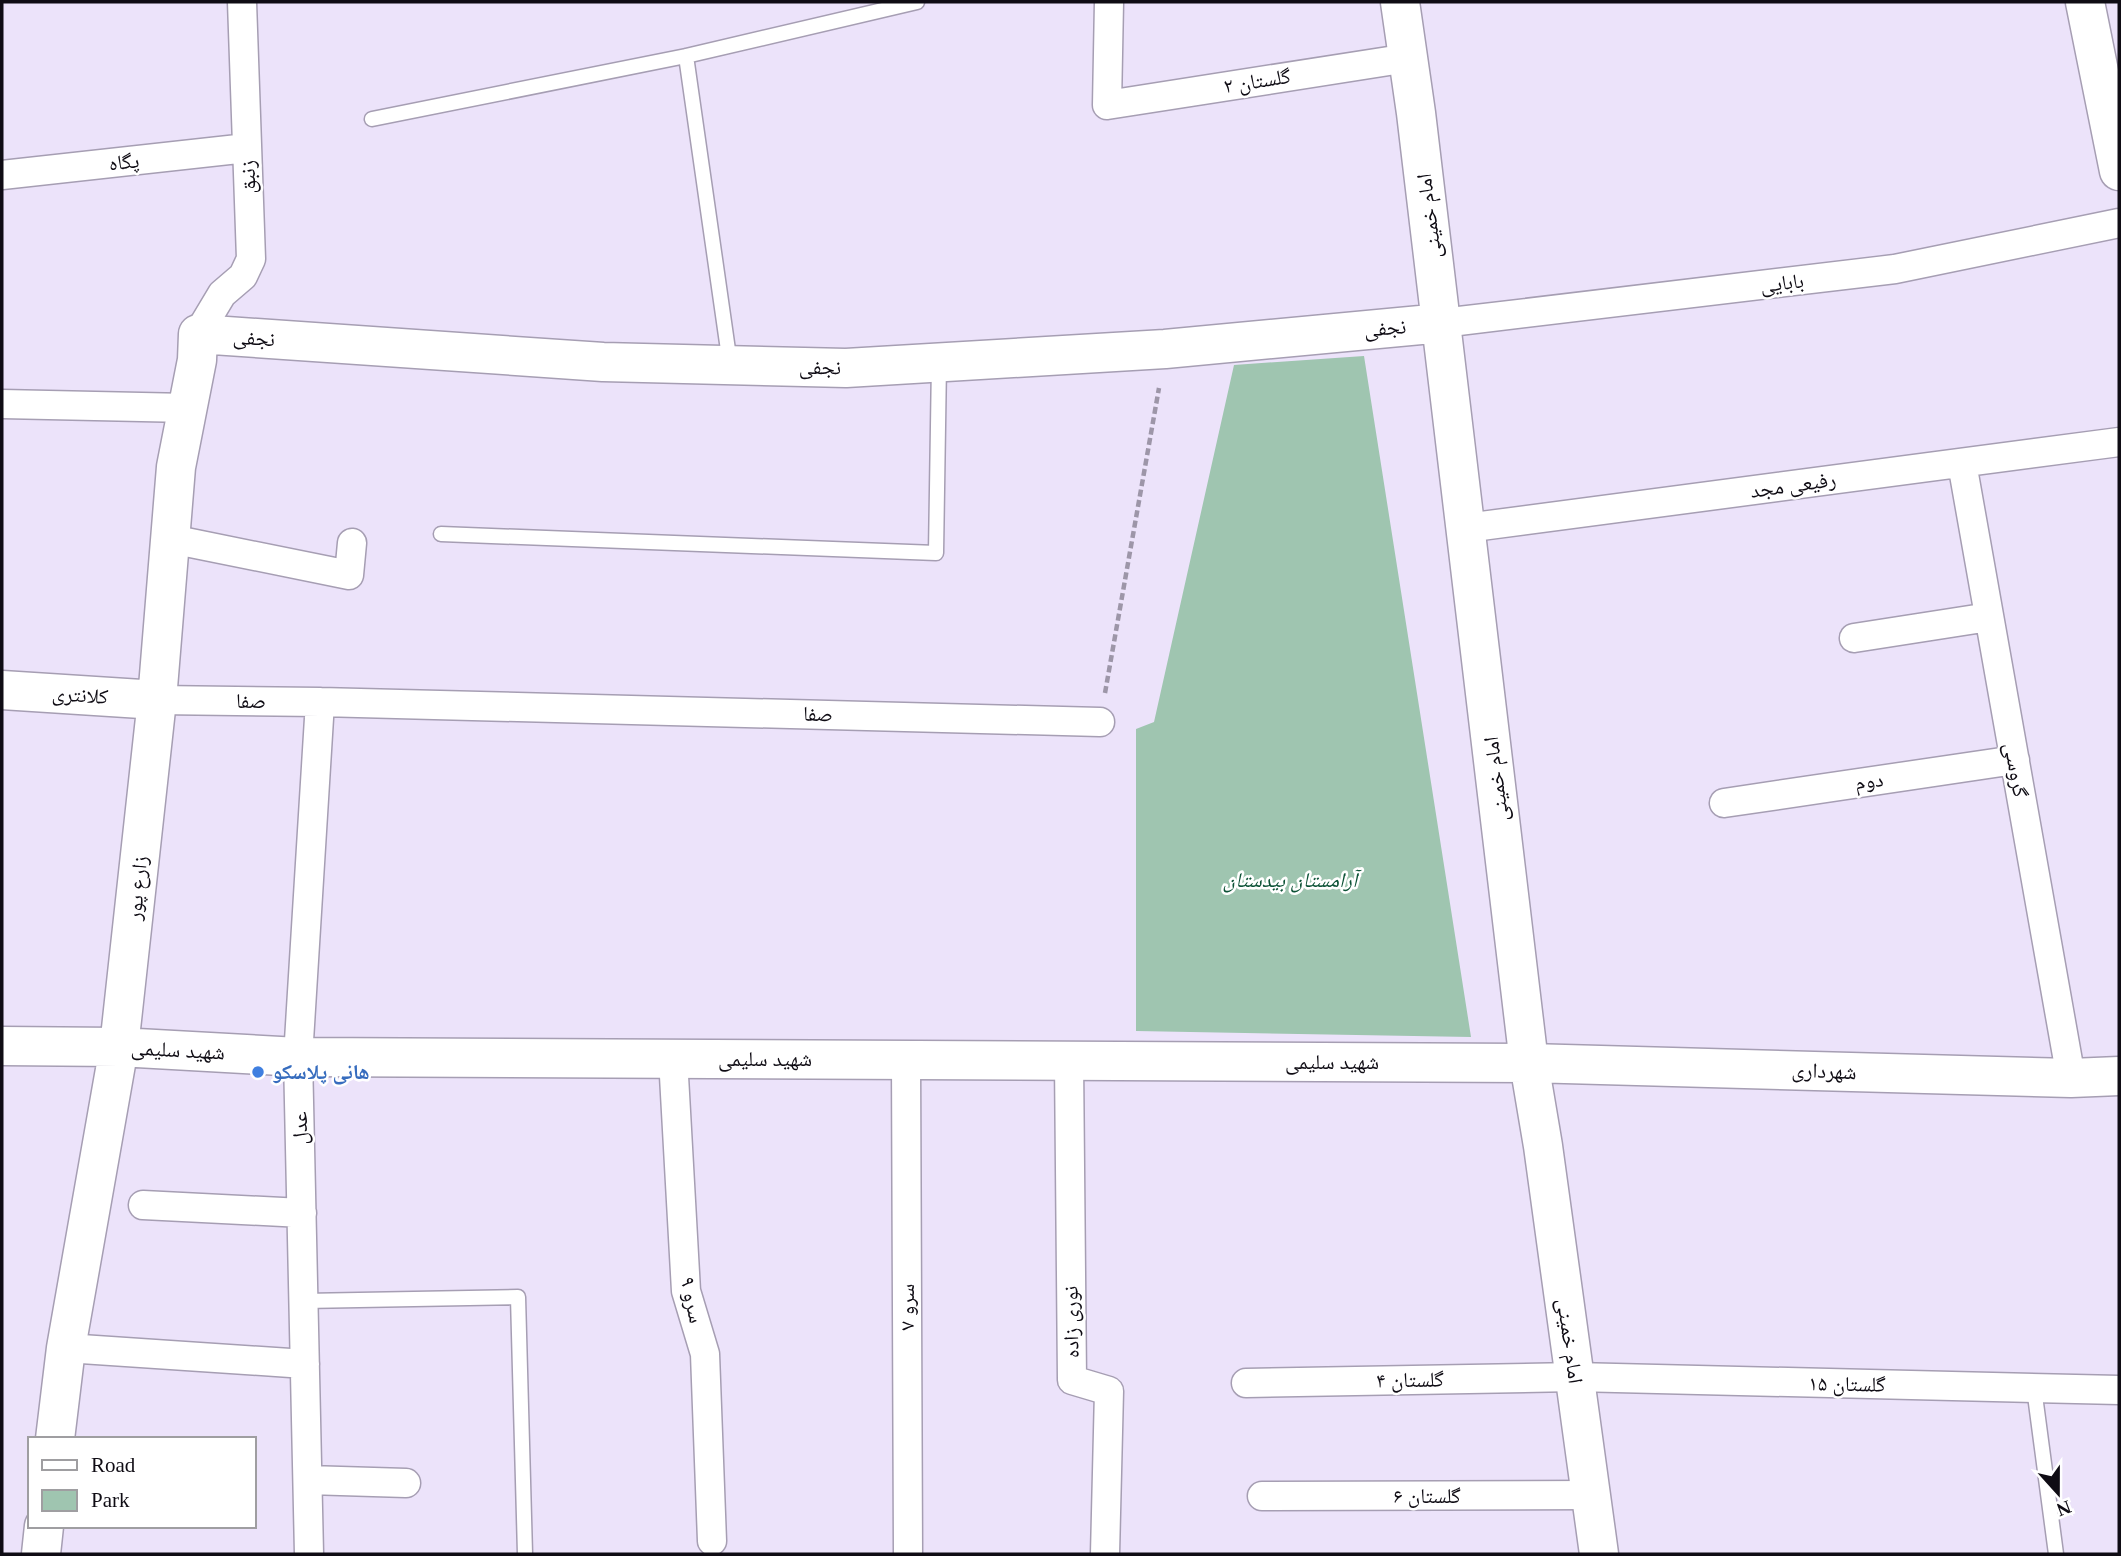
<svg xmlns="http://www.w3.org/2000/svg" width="2121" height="1556" viewBox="0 0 2121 1556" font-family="'Times New Roman','Noto Naskh Arabic',serif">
<rect width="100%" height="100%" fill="#ece3fa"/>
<path fill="#9fc5b0" d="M1364 356 1471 1037 1136 1031V729L1154 722 1234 365Z"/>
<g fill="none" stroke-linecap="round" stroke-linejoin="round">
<defs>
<path id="lane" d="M686 56 730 364
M372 119 686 56 917 2
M441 534 936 553 939 363
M304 1301 518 1297 525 1554
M2034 1388 2056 1554"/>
<path id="street" d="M1109 2 1107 105 1408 58
M2 175 247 148
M1442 323 1895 269 2119 223
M198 334 222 294 243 276 251 259 242 2
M2 404 188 408
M1962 463 2071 1078
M1466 528 2119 442
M171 539 349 575 352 543
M1854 638 1989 617
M157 700 320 702 1100 722
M1724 803 2015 760
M673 1058 686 1291 705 1354 712 1541
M906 1060 908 1554
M1069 1061 1072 1380 1109 1391 1105 1554
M143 1205 302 1213
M66 1348 305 1364
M1246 1383 1575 1377 2119 1390
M308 1480 406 1483
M1262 1496 1591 1495
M309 1554 298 1057 320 702"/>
<path id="secondary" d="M1400 2 1416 113 1529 1063 1543 1146 1599 1554
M2085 2 2119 171
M2 690 157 700
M2 1046 119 1047 298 1057 1529 1063 2071 1078 2119 1076
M55 1439 66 1348 119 1047 157 700 176 467 197 360 198 334 603 362 846 368 1165 349 1442 323
M41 1554 44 1526"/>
</defs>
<use href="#lane" stroke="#a69eb3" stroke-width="17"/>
<use href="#street" stroke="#a69eb3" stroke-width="31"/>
<use href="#secondary" stroke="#a69eb3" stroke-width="41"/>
<path stroke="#9d96a8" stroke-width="4.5" stroke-dasharray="7 3.5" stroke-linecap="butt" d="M1105 693 1159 388"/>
<use href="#lane" stroke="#fff" stroke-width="14"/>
<use href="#street" stroke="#fff" stroke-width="28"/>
<use href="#secondary" stroke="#fff" stroke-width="38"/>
</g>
<circle fill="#3f7fe0" stroke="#fff" stroke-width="2.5" cx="258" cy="1072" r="7"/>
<g text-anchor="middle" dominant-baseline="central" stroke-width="5" stroke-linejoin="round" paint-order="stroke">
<g font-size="21" fill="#0f0c14" stroke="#fff">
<text transform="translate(1257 81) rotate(-9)">گلستان ۲</text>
<text transform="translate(124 162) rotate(-6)">پگاه</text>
<text transform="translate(248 177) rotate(-92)">زنبق</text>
<text transform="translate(1429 216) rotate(-97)">امام خمینی</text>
<text transform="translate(1782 283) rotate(-7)">بابایی</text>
<text transform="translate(1385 328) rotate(-5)">نجفی</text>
<text transform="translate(254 338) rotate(4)">نجفی</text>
<text transform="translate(820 367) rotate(1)">نجفی</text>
<text transform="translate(1793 485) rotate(-8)">رفیعی مجد</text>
<text transform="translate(80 695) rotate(4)">کلانتری</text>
<text x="251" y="701">صفا</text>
<text transform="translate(818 714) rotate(1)">صفا</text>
<text transform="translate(2016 770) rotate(80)">گروسی</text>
<text transform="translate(1496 779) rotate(-97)">امام خمینی</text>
<text transform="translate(1869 781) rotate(-8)">دوم</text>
<text transform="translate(137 888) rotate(-84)">زارع پور</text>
<text transform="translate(178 1050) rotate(3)">شهید سلیمی</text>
<text x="765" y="1059">شهید سلیمی</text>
<text x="1332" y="1062">شهید سلیمی</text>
<text transform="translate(1824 1071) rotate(2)">شهرداری</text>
<text transform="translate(300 1128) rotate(-91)">عدل</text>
<text transform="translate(692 1300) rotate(78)">سرو ۹</text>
<text transform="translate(907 1307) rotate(-90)">سرو ۷</text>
<text transform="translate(1071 1322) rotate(-91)">نوری زاده</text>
<text transform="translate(1570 1341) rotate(82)">امام خمینی</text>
<text transform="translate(1410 1380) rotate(-1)">گلستان ۴</text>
<text transform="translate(1847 1384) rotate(1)">گلستان ۱۵</text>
<text x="1427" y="1496">گلستان ۶</text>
</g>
<g font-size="21" font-style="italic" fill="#0c5236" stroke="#fff">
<text x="1290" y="880">آرامستان بیدستان</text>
</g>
<g font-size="21" font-weight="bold" fill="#366cbe" stroke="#fff" text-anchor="start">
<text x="272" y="1072">هانی پلاسکو</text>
</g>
</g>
<rect width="2121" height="1556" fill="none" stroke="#0f0c14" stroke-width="7"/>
<rect x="28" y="1437" width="228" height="91" fill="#ffffff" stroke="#9f9ea1" stroke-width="2"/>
<rect x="42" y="1460" width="35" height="10" fill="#ffffff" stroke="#9f9ea1" stroke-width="2"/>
<text x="91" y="1472" font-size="21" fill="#0f0c14">Road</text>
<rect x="42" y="1490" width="35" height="21" fill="#9fc5b0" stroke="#9f9ea1" stroke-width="2"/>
<text x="91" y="1507" font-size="21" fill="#0f0c14">Park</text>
<g transform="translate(2058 1493) rotate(159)" stroke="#ffffff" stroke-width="5" paint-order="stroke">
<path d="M0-5L12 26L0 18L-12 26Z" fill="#0f0c14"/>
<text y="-10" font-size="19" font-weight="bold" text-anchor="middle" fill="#0f0c14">N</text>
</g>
</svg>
